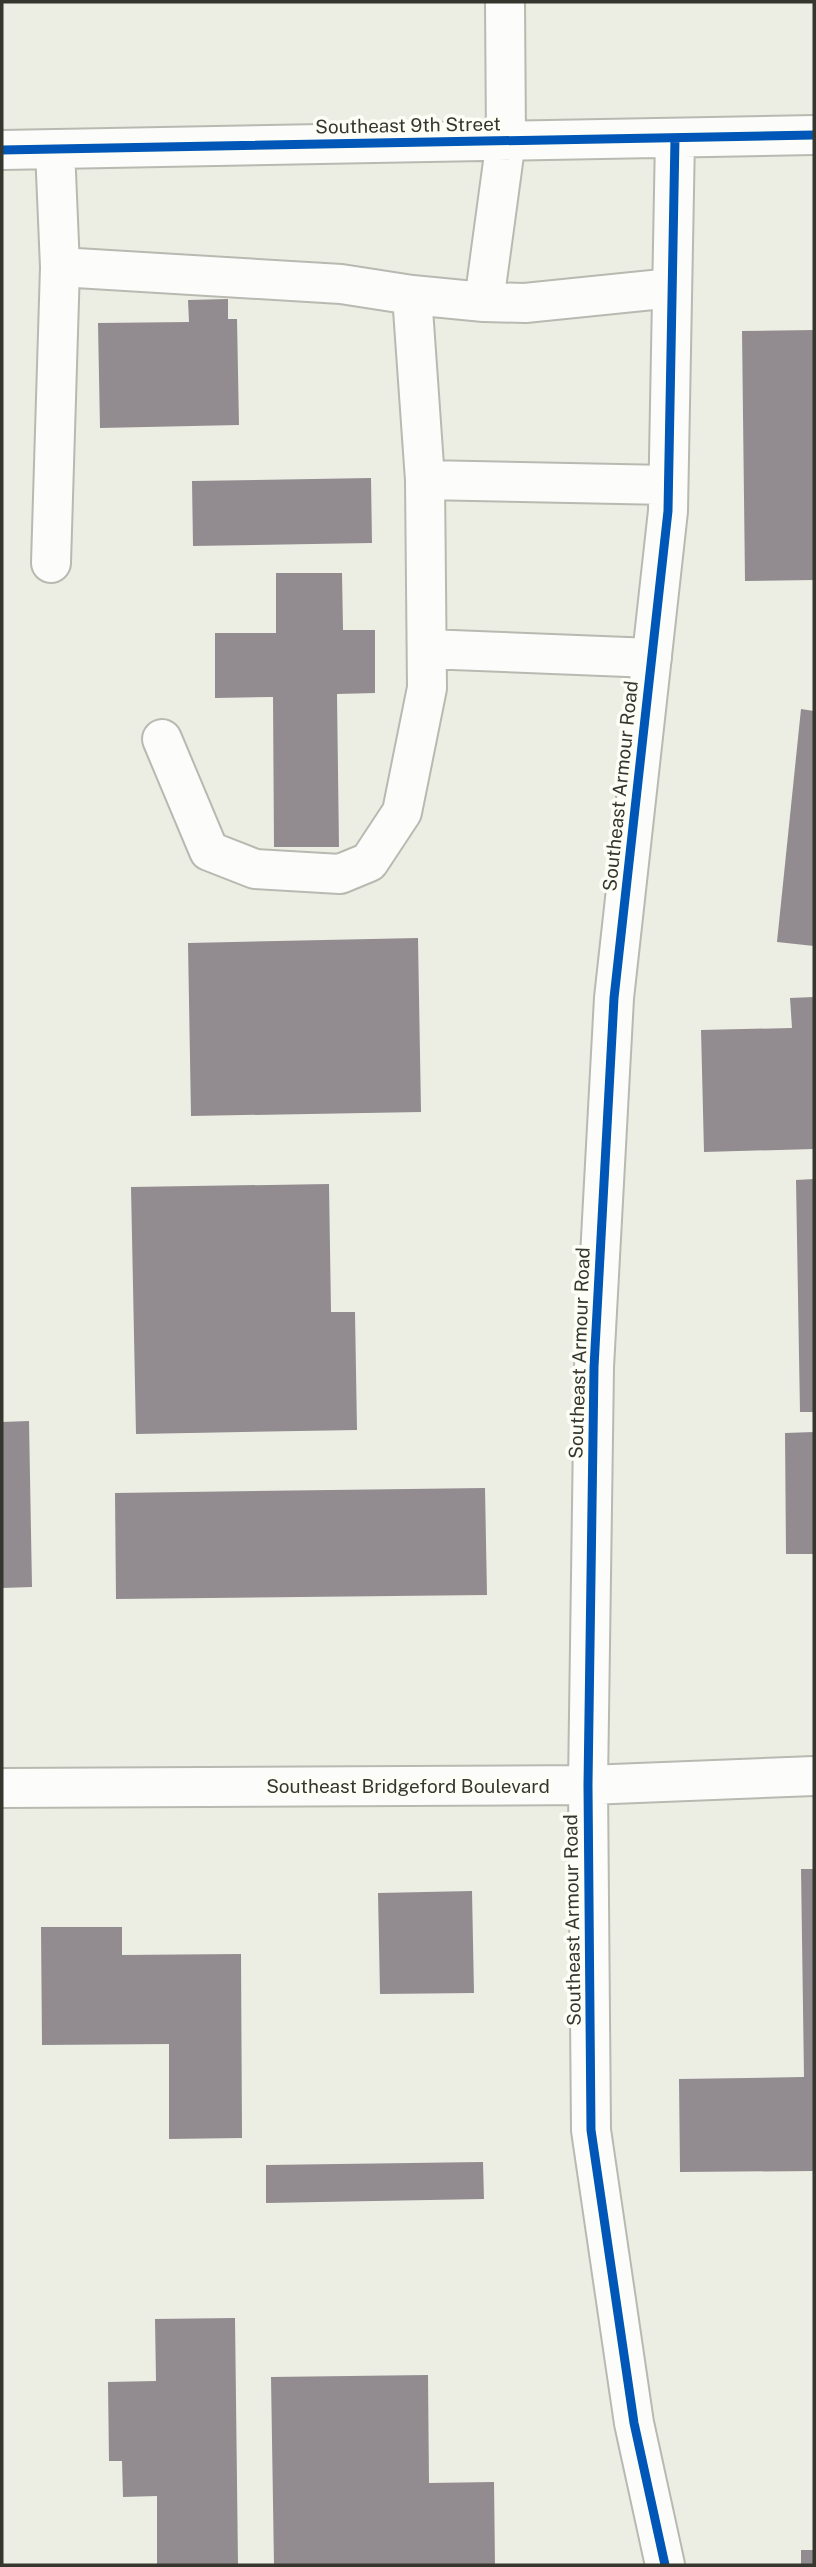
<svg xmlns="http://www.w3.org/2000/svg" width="816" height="2567" viewBox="0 0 816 2567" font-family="'Public Sans',sans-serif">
<rect width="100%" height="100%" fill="#eceee3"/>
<path fill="#928c90" d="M228 299V319H237L239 425 100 428 98 323 189 322 188 300Z
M814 330V580L745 581 742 331Z
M371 478 372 543 193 546 192 481Z
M276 573H342L343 630H375V693L337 694 339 847H274L273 697 215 698V633H276Z
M801 709 814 711V946L777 942Z
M418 938 421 1112 191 1116 188 943Z
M814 997V1149L704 1152 701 1030 792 1028 790 998Z
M814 1179V1412H800L796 1180Z
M329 1184 331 1312H355L357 1430 136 1434 131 1187Z
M29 1421 32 1587 2 1588V1422Z
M814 1432V1554H786L785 1433Z
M485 1488 487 1595 116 1599 115 1493Z
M801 1869H814V2171L680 2172 679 2079 804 2077Z
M472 1891 474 1993 380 1994 378 1893Z
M41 1927H122V1955L241 1954 242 2138 169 2139V2044L42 2045Z
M483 2162 484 2199 266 2203V2165Z
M235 2318 238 2565H157V2496L123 2497 122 2461H109L108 2382 156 2381 155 2319Z
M428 2375 429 2483 494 2482 495 2565H274L271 2377Z
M801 2550H814V2565H801Z"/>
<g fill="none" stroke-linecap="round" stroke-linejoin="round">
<defs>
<path id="minor" d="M505 2 506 140 484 302 525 303 672 288
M55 149 60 267 341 284 412 295 484 302
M2 150 814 135
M412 295 425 480 668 485
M51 563 60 267
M427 649 652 658
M162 739 209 851 255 869 340 874 369 862 402 812 427 688 425 480
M2 1788 588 1785 814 1776
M665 2565 634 2423 591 2130 588 1785 594 1367 614 998 668 511 675 138"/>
</defs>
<use href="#minor" stroke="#b8b9b1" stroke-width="42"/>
<use href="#minor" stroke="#fcfcfb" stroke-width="38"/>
<defs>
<path id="cycleway" d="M2 150 814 135
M665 2565 634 2423 591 2130 588 1785 594 1367 614 998 668 511 675 138"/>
</defs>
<use href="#cycleway" stroke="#fdfff6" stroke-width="13"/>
<use href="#cycleway" stroke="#0057b8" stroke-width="9"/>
</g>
<g text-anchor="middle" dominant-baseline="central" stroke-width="7" stroke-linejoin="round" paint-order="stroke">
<g font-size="19" fill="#35372e" stroke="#fdfff6">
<text transform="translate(408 125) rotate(-1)">Southeast 9th Street</text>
<text transform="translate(620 786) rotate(-84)">Southeast Armour Road</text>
<text transform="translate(579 1353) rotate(-88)">Southeast Armour Road</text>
<text x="408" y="1786">Southeast Bridgeford Boulevard</text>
<text transform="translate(572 1920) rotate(-91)">Southeast Armour Road</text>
</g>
</g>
<rect width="816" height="2567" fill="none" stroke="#35372e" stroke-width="7"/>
</svg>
